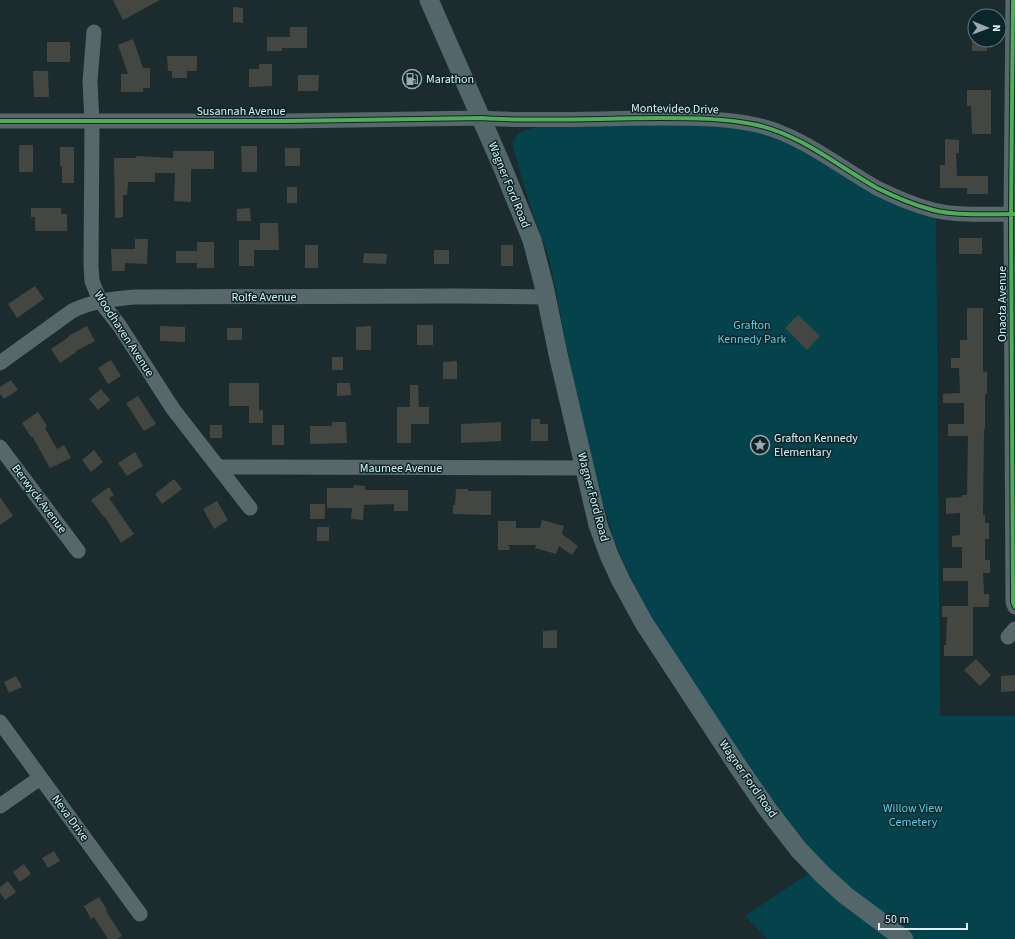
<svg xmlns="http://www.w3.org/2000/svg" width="1015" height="939" viewBox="0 0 1015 939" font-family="'Source Sans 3',sans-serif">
<rect width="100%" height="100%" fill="#1c2b2e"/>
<path fill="#05434c" d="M700 124 743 128 784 140 936 217 940 716H1015V939H767L745 916 823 864 808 847 754 776 652 619 630 577 614 540 599 490 566 344 550 261 529 202 512 144 517 134 525 130 538 127Z"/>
<path fill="#444741" d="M113 0H160L123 20Z
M233 7 243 8V23L233 22Z
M290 27H307V48H282V51H267V37H290Z
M133 39 143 68H150V88H143V92H121V74H128L118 45Z
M972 40H987V51H972Z
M47 42H70V62H47Z
M167 56H197V71H187V78H172V71H168Z
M259 64H272V86L249 87V69H259Z
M33 71H48L49 97H34Z
M298 75H319L318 91H298Z
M967 90H991V134H972L971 106H967Z
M945 139 959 140V153H956L957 176H988V194H967V188H940V165H945Z
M19 145H33V172H19Z
M241 146H257V172H242Z
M60 147H74V183H62V166H60Z
M285 148H300V166H285Z
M173 151H214V169H191V202L174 201 175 173H155V182H128L127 195H123V217L115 218 114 158H136V156L173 158Z
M287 187H297V203H287Z
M31 208H61V214H67V231H35V217H31Z
M250 208 251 221H237V209Z
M260 223H278L279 250H254V266H239V240H260Z
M959 238H982V254H959Z
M135 239H148L147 264 125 263V271H112L111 249H135Z
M197 242H214V268H197V263H176V251H197Z
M305 245H318V268H305Z
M501 245H513V266H501Z
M434 250H449V264H434Z
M364 253 387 254 386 264 363 263Z
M35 286 44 299 17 318 8 304Z
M967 308H983V372H987V394H985V429H984L983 515H985V523H989V539H985V560H990V573H983L984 594H989V607H973V656H944V645H946L947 617H942V606H968V581H943V568H962V547H952V536L960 535V513L946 514V498L962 497V495H967L968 436H948V424H964V403H943V394L960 393 959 368H951V358H960V340H967Z
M798 315 820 336 807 350 785 328Z
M417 325H433V345H417Z
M87 326 95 341 76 351V352L60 363 51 349 69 337 68 336Z
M160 326 185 327V342L160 341Z
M371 326V350H356V327Z
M227 328H242V340H227Z
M332 357H343V370H332Z
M111 360 121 376 108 384 98 368Z
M457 361V379H443V362Z
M11 380 18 390 4 399 0 394V387Z
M229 383H259V410H263V423H249V406H229Z
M337 383H350L351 395 337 396Z
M410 385H418L419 407H429V424H411V443H397V407H410Z
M101 389 110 400 98 410 89 399Z
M138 396 156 424 144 431 126 403Z
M38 412 47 426 45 428 57 449 64 445 71 458 50 468 32 436 31 437 22 423Z
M531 419H540V424H548V441H531Z
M332 422H346L347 443 310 444V426H332Z
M501 422V441L461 443V424Z
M210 425H222V438H210Z
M272 425H284V445H272Z
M94 450 103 462 91 472 82 460Z
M135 452 143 466 127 476 118 463Z
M174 479 182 489 162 504 155 494Z
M354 485 365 486V490H408V511H394V504L364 505 363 520 351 519 352 508H327V488H353Z
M109 487 114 495 109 498 134 534 121 543 105 517H104L91 500Z
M456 489H468V491H491V515L453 514V505H455Z
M0 497 13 516 0 525Z
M217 501 228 520 214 529 203 509Z
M310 504H325V519H310Z
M542 520 564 526 562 534 578 546 572 555 559 546 556 554 535 548 536 545H509L510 550H498V521H516V528H540Z
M317 527H329V541H317Z
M557 630V648H543V631Z
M976 659 991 675 980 686 964 670Z
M1015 675V691L1001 692V676Z
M16 676 22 687 9 693 4 682Z
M54 851 60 861 48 868 42 858Z
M24 864 31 874 20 882 13 872Z
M8 881 16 892 5 900 0 893V887Z
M99 897 107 910 106 911 122 936 117 939H108L94 917 91 919 84 906Z"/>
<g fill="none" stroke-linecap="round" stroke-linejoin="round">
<path stroke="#58676a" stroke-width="15" d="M1013 0 1011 214 1013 602 1015 607
M94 32 90 81 92 122 91 266 92 281 100 301 119 325 173 409 250 508
M0 121H288L482 118C541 122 601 118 660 118 693 118 725 118 757 125 801 135 838 166 877 188 895 197 914 205 933 210 956 216 991 214 1015 214
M0 363 72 311C92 301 112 299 134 297L457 296 547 297
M0 447 78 551
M218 467 584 468
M1008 637 1015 629
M0 722 140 914
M0 806 40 778"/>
<path stroke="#53676b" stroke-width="19" d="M429 0 502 166 532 240 544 286 558 354 598 525 609 555 621 581 644 623 737 765 768 810 799 850 823 875 845 895 904 939"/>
<defs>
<path id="cycleway" d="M1013 0 1011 214 1013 602 1015 607
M0 121H288L482 118C541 122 601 118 660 118 693 118 725 118 757 125 801 135 838 166 877 188 895 197 914 205 933 210 956 216 991 214 1015 214"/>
</defs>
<use href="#cycleway" stroke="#0b262b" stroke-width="6"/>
<use href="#cycleway" stroke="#51ab58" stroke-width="4"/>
</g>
<defs>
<symbol id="fuel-ring" viewBox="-11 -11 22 22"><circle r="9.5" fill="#0b262b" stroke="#9baaad" stroke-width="1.5"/><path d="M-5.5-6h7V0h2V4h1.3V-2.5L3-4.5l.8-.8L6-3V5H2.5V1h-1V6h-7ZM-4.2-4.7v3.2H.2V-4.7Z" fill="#9baaad"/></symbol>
<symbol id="sight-ring" viewBox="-11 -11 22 22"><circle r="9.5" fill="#0b262b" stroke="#9baaad" stroke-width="1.5"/><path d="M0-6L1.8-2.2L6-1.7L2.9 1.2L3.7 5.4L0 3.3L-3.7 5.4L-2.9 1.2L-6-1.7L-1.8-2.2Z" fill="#9baaad"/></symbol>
</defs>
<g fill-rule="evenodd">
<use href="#fuel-ring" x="401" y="68" width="22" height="22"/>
<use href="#sight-ring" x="749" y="434" width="22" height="22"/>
</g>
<g text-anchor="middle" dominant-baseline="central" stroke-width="3" stroke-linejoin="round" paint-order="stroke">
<g font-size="12" fill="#dfeff2" stroke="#0b262b" text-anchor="start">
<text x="426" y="79">Marathon</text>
<text x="774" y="438">Grafton Kennedy<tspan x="774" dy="14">Elementary</tspan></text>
</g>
<g font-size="12" fill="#dfeff2" stroke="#0b262b">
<text transform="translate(675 109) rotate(1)">Montevideo Drive</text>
<text x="241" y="111">Susannah Avenue</text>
<text transform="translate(509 185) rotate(68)">Wagner Ford Road</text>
<text x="264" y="297">Rolfe Avenue</text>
<text transform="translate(1002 304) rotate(-90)">Onaota Avenue</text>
<text transform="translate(124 334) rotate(57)">Woodhaven Avenue</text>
<text x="401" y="468">Maumee Avenue</text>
<text transform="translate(593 497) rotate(75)">Wagner Ford Road</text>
<text transform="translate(39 499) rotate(53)">Berwyck Avenue</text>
<text transform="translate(748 779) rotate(55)">Wagner Ford Road</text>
<text transform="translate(70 818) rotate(54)">Neva Drive</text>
</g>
<g font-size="12" fill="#50d2e9" stroke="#0b262b">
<text x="752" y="325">Grafton<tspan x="752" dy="14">Kennedy Park</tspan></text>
<text x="913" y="808">Willow View<tspan x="913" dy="14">Cemetery</tspan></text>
</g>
</g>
<g transform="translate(987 28) rotate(91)"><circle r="19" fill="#0b262b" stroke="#60767b"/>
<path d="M0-3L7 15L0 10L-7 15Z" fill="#9baaad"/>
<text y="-6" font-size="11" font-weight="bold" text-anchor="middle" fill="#dfeff2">N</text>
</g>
<path d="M879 923v6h88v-6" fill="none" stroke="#dfeff2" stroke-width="2"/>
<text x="885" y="923" font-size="12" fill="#dfeff2" stroke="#0b262b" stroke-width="3" paint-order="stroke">50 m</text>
</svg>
